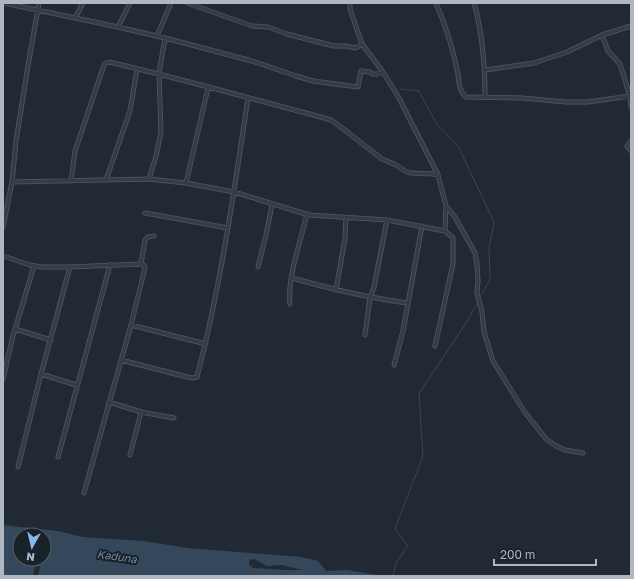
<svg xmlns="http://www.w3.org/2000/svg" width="634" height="579" viewBox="0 0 634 579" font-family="'Golos Text',sans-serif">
<rect width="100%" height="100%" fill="#212a34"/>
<path fill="#35475a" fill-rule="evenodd" d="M3 525 58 531 82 537 144 541 187 548 301 557 318 561 326 571 347 570 384 576H38L40 567 39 566 35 567 33 576H3ZM20 535H44V559H20ZM254 559 267 566 282 565 302 570H286L253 568 249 565V561L250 560Z"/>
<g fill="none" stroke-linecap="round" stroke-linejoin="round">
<path stroke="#35475a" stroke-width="1" d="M400 89 419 91 436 123 458 146 494 222 489 248 490 280 480 297
M393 576 396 563 407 547V545L396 530V526L423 456 419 393 466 323 478 302"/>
<defs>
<path id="minor" d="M4 3 118 27 165 38 252 61 296 76 313 81 358 87 361 71 370 72 372 74H377L383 72
M187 3 252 26 268 27 287 34 334 46H346L356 48 362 44
M350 3V9L362 44 383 72 399 98 438 175 446 206 445 231 453 238V264L435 346
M436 3C446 26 453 49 458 74 459 82 459 92 466 97L522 98 566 102H588L630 96
M474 3C482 31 485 68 485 97
M75 18 83 3
M118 27 130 3
M602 35 608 51 620 64 630 96 631 107
M157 36 171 3
M485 70 534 63 567 52 602 35 631 26
M631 141 627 146 631 151
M149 179 156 156 161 132 159 73 165 38
M106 180 130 111 137 69
M71 181 75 151 104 65 106 63 109 62C179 78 248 98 317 116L331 120 338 125 382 159 396 165 405 171 411 173 433 174 438 175
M12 182 149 179 186 183 234 192 309 215 387 220 445 231
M186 183 208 88
M446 206 455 217 475 253 477 264 478 281 477 293 482 312 484 332 493 361 524 411 546 439 558 447 565 450 583 453
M145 213 228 228
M3 227 12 182 16 141 28 66 39 3
M3 256 30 265 41 267H70L141 264 144 265 145 268 131 325 84 493
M141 264 145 240 148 237 154 236
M258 267 266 235 272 205
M292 278C331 289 368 298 408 303
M336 290 345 238 346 218
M290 304C287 278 301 240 307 214
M131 325 206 344
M15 329 51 340
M365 335 370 298 374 287 387 220
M121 360 187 377 193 378 197 377C221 285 234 191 248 98
M394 365 403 331 422 226
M41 374 76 385
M3 379 13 336 34 266
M109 402 141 412 174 418
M130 455 141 412
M58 457 110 265
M18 467 41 374 70 267"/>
</defs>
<use href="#minor" stroke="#515a63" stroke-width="5"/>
<use href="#minor" stroke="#343c45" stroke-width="3.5"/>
</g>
<g text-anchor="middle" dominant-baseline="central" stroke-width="4" stroke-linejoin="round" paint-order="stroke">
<g font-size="11" font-style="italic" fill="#708aa4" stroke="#192129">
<text transform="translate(117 556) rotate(8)">Kaduna</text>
</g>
</g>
<rect width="634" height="579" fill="none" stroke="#aeb7c2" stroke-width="8"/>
<g transform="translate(32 547) rotate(188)"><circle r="19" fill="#192129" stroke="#555d66"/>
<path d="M0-3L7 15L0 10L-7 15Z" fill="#85b7ef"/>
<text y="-6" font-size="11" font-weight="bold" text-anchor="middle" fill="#aeb7c2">N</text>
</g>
<path d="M494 559v6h102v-6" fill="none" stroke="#aeb7c2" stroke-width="2"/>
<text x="500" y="559" font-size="12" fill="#aeb7c2" stroke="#192129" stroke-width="3" paint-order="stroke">200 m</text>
</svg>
